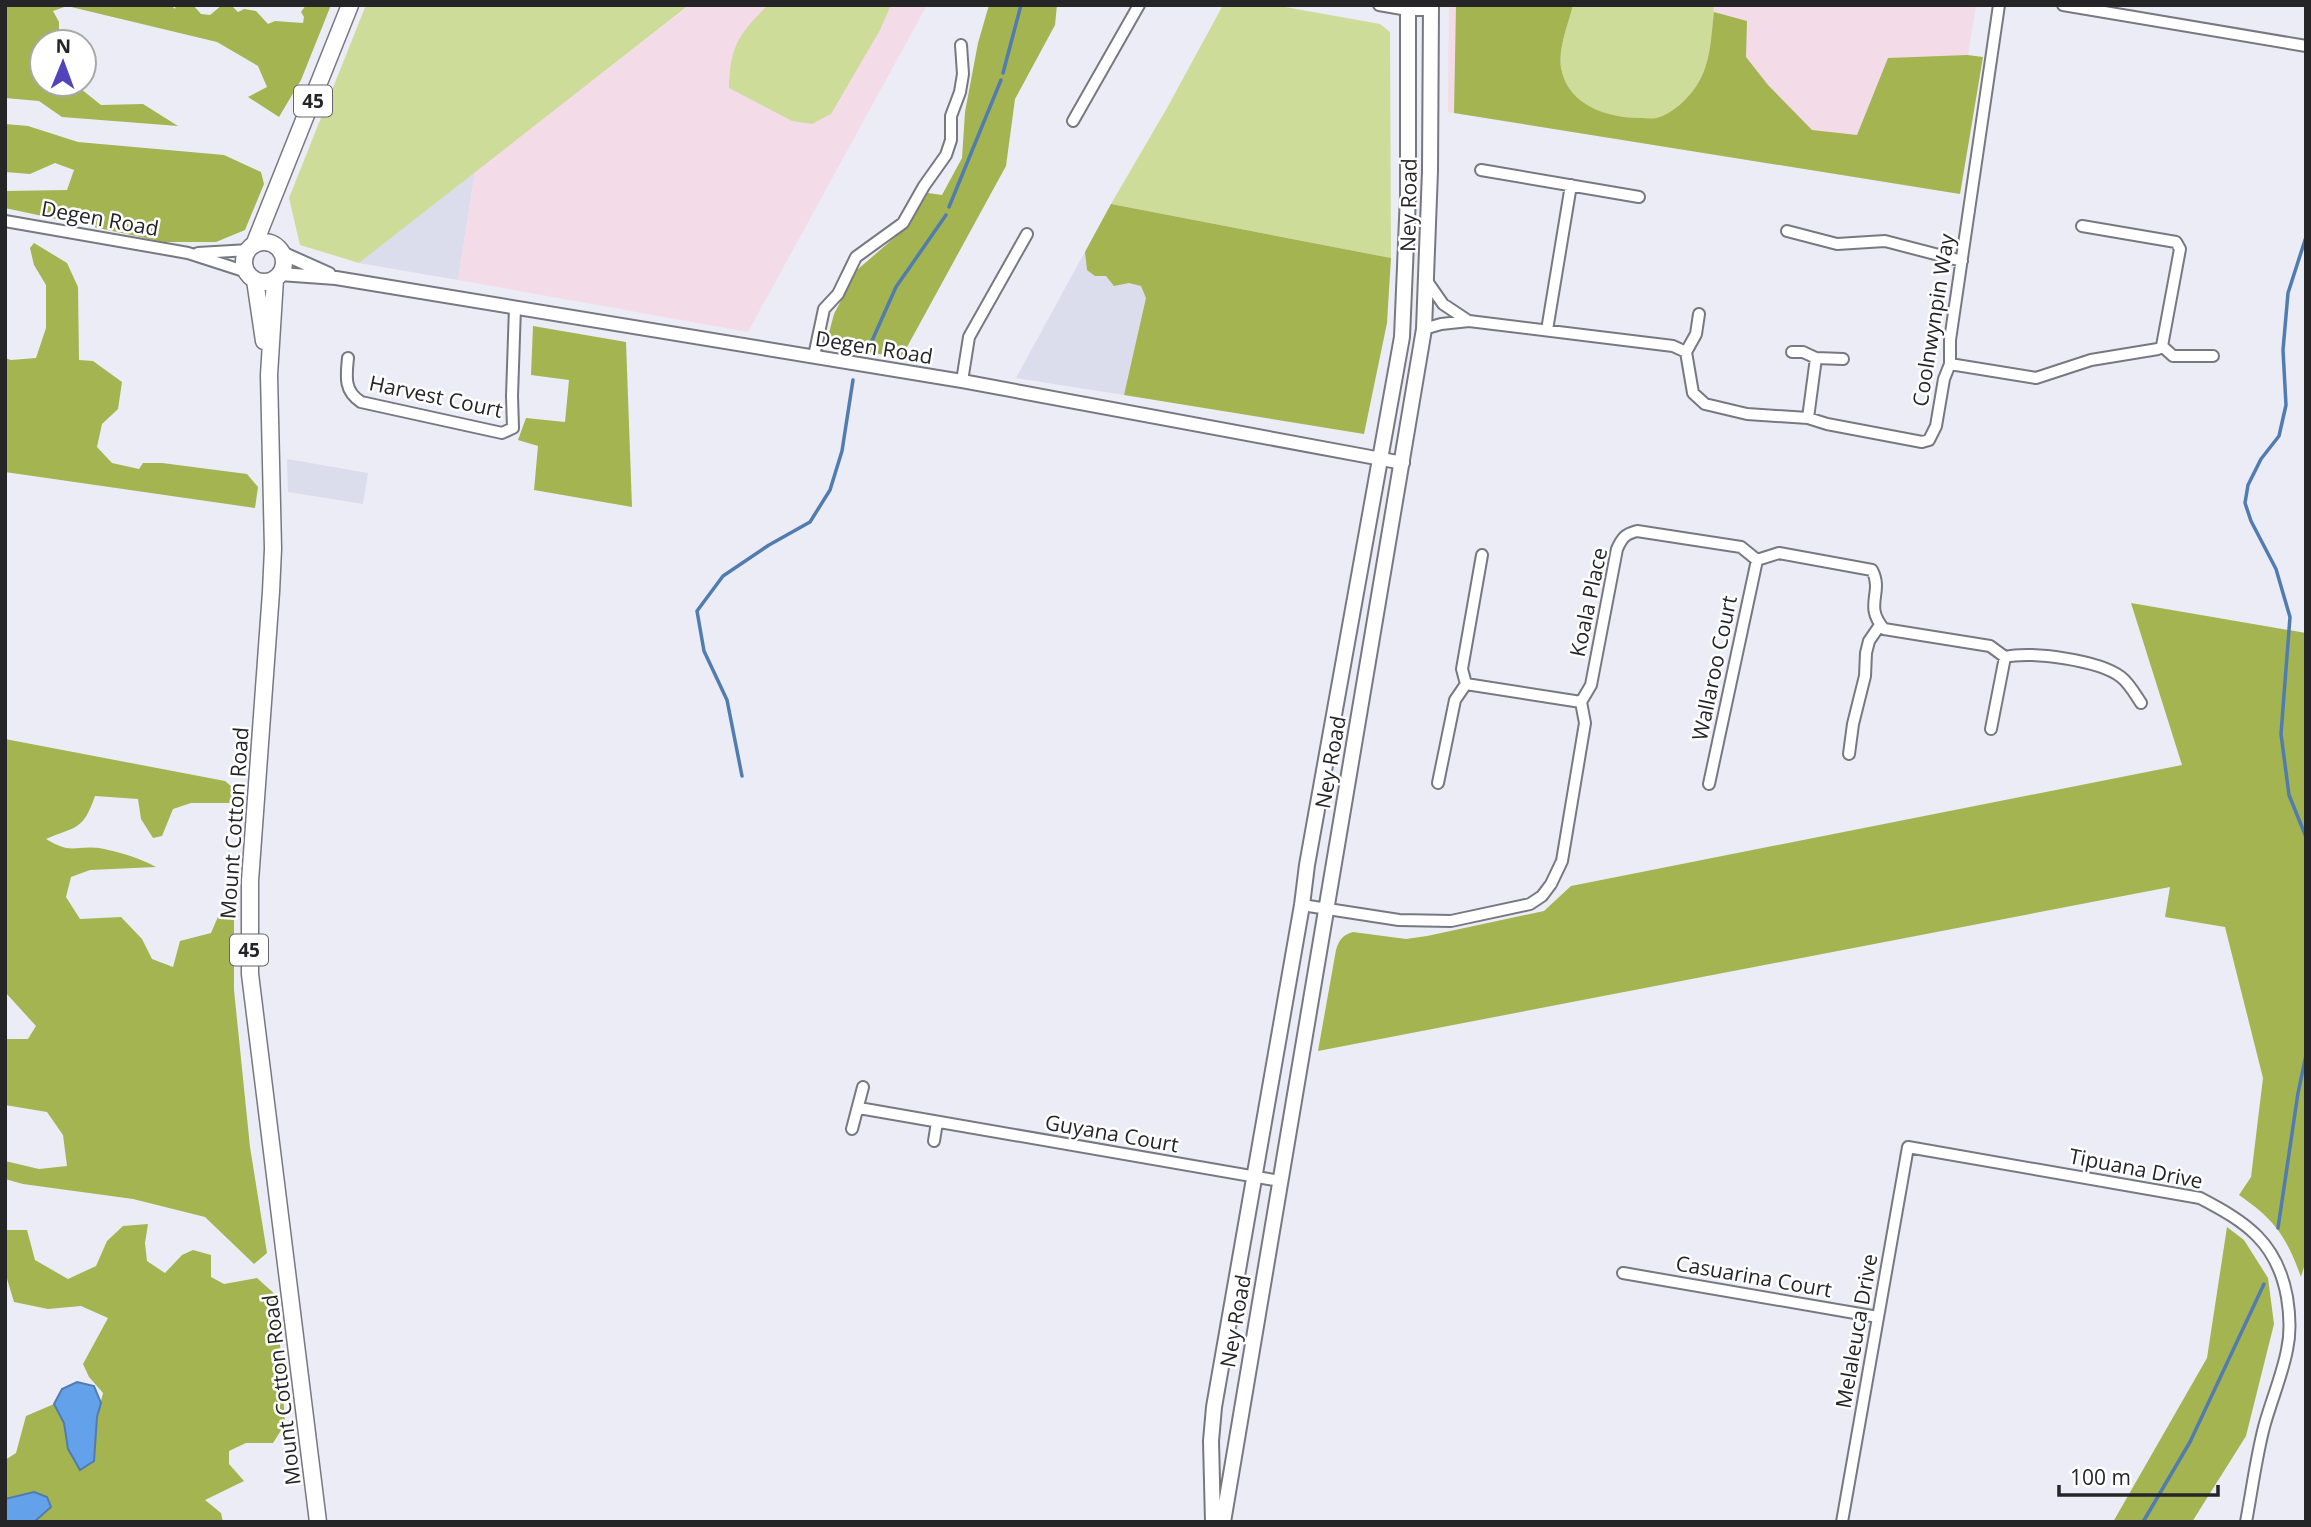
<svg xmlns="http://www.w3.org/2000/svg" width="2311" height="1527" viewBox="0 0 2311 1527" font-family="'Open Sans',sans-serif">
<rect width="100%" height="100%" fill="#ebecf6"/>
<path fill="#dbdded" d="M475 172 458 280 359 263Z
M1111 204 1191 220 1124 395 1016 378Z
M287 459 368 473 363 504 288 492Z"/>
<path fill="#f3dce8" d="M690 5H927L748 332 458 280 475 172Z
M1449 5H1976L1968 55 1983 57 1960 194 1448 112Z"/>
<path fill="#cedc9a" d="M366 5H689L359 263 300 245 289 198Z
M768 5H891L880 30 831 114 812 124 792 121 729 88C730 46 739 34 768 5Z
M1223 5H1274L1380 24 1390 32 1391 258 1111 204 1167 108Z
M1573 5H1713L1714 12C1711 36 1711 64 1697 85 1688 99 1673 113 1657 118 1652 119 1645 118 1640 118 1608 118 1568 106 1561 68 1558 48 1568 25 1573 5Z"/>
<path fill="#a4b450" d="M5 5H171L175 9 176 5H193L201 14 210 15 222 5H231L238 12 244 9 256 11 268 24 275 21 303 23 304 17 301 12 306 5H331L301 80 279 117 248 97 267 87 258 66 217 42 67 6 53 11 59 22V42H42V84H83L81 89 101 105 143 104 178 126 62 117 39 101 5 98Z
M989 5H1057L1055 25 1015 99 1006 166 901 358 826 344 834 314 857 270 909 225 928 193 942 195 962 158 965 112 978 43Z
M1456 5H1573C1568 25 1558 48 1561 68 1568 106 1608 118 1641 118 1645 118 1652 119 1657 118 1673 113 1688 99 1697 85 1711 64 1711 36 1714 12L1747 21 1746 57 1768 85 1812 130 1857 135 1888 58 1967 55 1983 57 1960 194 1454 113Z
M5 124 28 126 78 142 224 155 261 172 264 184 245 230 216 242H164L5 208V191L67 190 74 170 55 163 30 174 5 172Z
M1111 204 1391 258 1387 323 1364 434 1124 395 1146 298 1141 286 1129 283 1114 286 1106 276H1095L1087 270 1085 252Z
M34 243 67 263 78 287 79 360 93 361 122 382 118 409 102 424 97 447 112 463 139 469 143 463H162L247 474 258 487 255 508 5 472V358L11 360 36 358 46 328V285L34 265 30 248Z
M533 326 626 342 632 507 534 490 538 446 518 440 526 418 565 422 569 380 531 375Z
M2131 603 2306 633V1260L2301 1277C2286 1236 2275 1220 2239 1195L2251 1177 2263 1078 2225 927 2165 917 2170 887 1318 1051 1336 950C1339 940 1342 935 1353 932L1406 939 1427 936 1544 911 1571 886 2182 765Z
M5 739 225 781 238 792 235 803H191L173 809 162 836 153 838 141 819 138 799 95 796C83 831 76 826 46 839 72 855 74 845 99 848 119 852 138 857 156 867L90 870 71 877 66 897 80 919 121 917 142 939 152 959 173 967 180 941 211 933 220 912 234 905V990L250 1147 267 1253 254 1264 205 1217 133 1199 23 1184 5 1179V1161L39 1169 67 1166 63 1135 47 1112 5 1105V1039H28L36 1026 5 992Z
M148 1224 145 1243 147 1261 165 1273 182 1255 193 1250 211 1255V1277L224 1284 257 1278 277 1296 285 1424 273 1443H246L229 1451V1464L244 1481 205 1500 221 1513 223 1522H34L38 1520 34 1492 5 1499V1460L16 1453 26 1416 54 1404 64 1423 68 1449 94 1461 97 1417 103 1393 89 1377 83 1364 108 1318 81 1306 48 1309 14 1302 5 1272 6 1230H27L35 1260 68 1279 96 1266 107 1241 123 1226Z
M2227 1227 2244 1240 2268 1278 2274 1324 2246 1436 2192 1522H2113L2207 1358Z"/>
<path fill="#64a1eb" stroke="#517cb0" stroke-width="2" d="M77 1382 94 1386 101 1403 97 1417 94 1461 80 1470 68 1449 64 1423 54 1404 62 1389Z
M34 1492 47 1497 51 1507 34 1522H5V1499Z"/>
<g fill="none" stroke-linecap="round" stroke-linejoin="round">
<path stroke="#517cb0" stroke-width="3.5" d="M1003 73 1021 5
M949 207 1001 80
M2306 237 2288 293 2283 350 2286 405 2279 436 2261 459 2248 485 2245 503 2251 521 2276 569 2290 617 2281 734 2289 795 2306 837
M867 352 896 287 946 215
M742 776 727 700 704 651 697 611 723 576 769 545 810 522 830 490 842 451 853 380
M2278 1228 2298 1093 2306 1055
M2143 1522 2190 1442 2264 1284"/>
<defs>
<path id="minor" d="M1379 5 1408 10H1431
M2063 5 2306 46
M1073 121 1139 5
M1481 170 1639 197
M5 221 188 253 247 272
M1787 231 1837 244 1885 241 1962 261
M198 253 249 250
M1427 281 1443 304 1467 320
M1424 329 1441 324 1469 321 1673 346 1686 352 1693 393 1705 404 1747 414 1808 418 1827 424 1922 442 1929 440 1936 426 1944 379 1950 364V340L1999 5
M1547 330 1571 185
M2162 346 2173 356H2213
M1686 352 1696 334 1699 314
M1792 352H1803L1816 358 1843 359
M814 356 824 309 838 294 856 257 903 223 924 186 946 155 951 140V116L960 92 963 74 961 45
M348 358C346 377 344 391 361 402L502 433 513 428 512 396 515 307
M1950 364 2036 378 2091 360 2158 349 2162 346 2180 249 2176 242 2082 226
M962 381 969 337 1027 234
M1808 418 1816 358
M1482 555 1462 669 1466 684 1581 702
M1991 729 2005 657
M1849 754 1853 724 1865 676 1866 653 1869 641 1880 625
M1438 783 1455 700 1466 684
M1709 784 1757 560
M1302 905 1399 920 1451 921 1530 904 1542 896 1551 884 1562 861 1585 723 1581 702 1591 685 1617 549C1622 538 1625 534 1637 531L1741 547 1757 560 1779 553 1872 570C1884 593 1863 605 1884 629L1990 646 2005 657C2031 651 2099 660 2121 677 2129 683 2135 694 2141 703
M859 1108 1280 1181
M852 1129 863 1087
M934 1141 937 1122
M1623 1273 1878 1317
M1842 1522 1908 1147 2200 1198C2246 1222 2277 1242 2287 1297 2290 1315 2291 1332 2287 1350 2282 1376 2271 1401 2264 1427 2256 1458 2252 1490 2246 1522"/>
<path id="tertiary" d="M282 253 329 274
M280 274 336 278 962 381 1403 463"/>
<path id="secondary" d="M1213 1522 1211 1441 1214 1407 1302 905 1307 865 1402 337 1408 196V5
M1223 1522 1424 329 1430 171 1431 5"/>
<path id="primary" d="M244 262a20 20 0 1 1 40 0a20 20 0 1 1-40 0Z
M254 245 350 5
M275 279 269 375 273 549 271 592 250 881V974L318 1522
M255 280 264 341"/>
</defs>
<use href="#minor" stroke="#777880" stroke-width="14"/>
<use href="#tertiary" stroke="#777880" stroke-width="16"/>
<use href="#secondary" stroke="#777880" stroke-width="18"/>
<use href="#primary" stroke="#777880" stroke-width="19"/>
<use href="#minor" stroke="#fff" stroke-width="10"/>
<use href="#tertiary" stroke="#fff" stroke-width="12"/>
<use href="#secondary" stroke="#fff" stroke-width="14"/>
<use href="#primary" stroke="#fff" stroke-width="16"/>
</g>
<g text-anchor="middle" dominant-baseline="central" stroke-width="5" stroke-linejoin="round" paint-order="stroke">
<g fill="#fff" stroke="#666668" stroke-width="2">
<rect x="294" y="85.5" width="38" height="31" rx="5"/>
<rect x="230" y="934.5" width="38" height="31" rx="5"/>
</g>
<g font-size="19" font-weight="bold" fill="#252528">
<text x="313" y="101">45</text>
<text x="249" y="950">45</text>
</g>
<g font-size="21" fill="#252528" stroke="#fff">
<text transform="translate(1408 205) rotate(-89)">Ney Road</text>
<text transform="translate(100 218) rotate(10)">Degen Road</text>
<text transform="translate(1933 320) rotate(-81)">Coolnwynpin Way</text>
<text transform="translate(874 347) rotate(9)">Degen Road</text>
<text transform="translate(436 396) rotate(12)">Harvest Court</text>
<text transform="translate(1588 602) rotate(-78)">Koala Place</text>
<text transform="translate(1714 668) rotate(-78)">Wallaroo Court</text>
<text transform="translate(1330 762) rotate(-80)">Ney Road</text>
<text transform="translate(234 823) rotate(-86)">Mount Cotton Road</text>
<text transform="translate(1112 1133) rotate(10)">Guyana Court</text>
<text transform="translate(2136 1168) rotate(11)">Tipuana Drive</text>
<text transform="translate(1754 1276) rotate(10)">Casuarina Court</text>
<text transform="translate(1235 1321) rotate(-80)">Ney Road</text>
<text transform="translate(1856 1331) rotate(-80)">Melaleuca Drive</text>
<text transform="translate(281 1390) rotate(-97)">Mount Cotton Road</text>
</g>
</g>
<rect width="2311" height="1527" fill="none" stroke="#252528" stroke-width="14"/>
<g transform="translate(63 63) rotate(1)"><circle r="33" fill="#ffffff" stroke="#a8a8a9" stroke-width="2"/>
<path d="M0-5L12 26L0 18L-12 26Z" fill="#5144bb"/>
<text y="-10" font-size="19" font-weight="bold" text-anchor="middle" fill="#252528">N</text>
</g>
<path d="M2059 1485v10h159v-10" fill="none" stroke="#252528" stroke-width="3.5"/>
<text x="2070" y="1485" font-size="21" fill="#252528" stroke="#ffffff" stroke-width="5" paint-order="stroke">100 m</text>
</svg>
